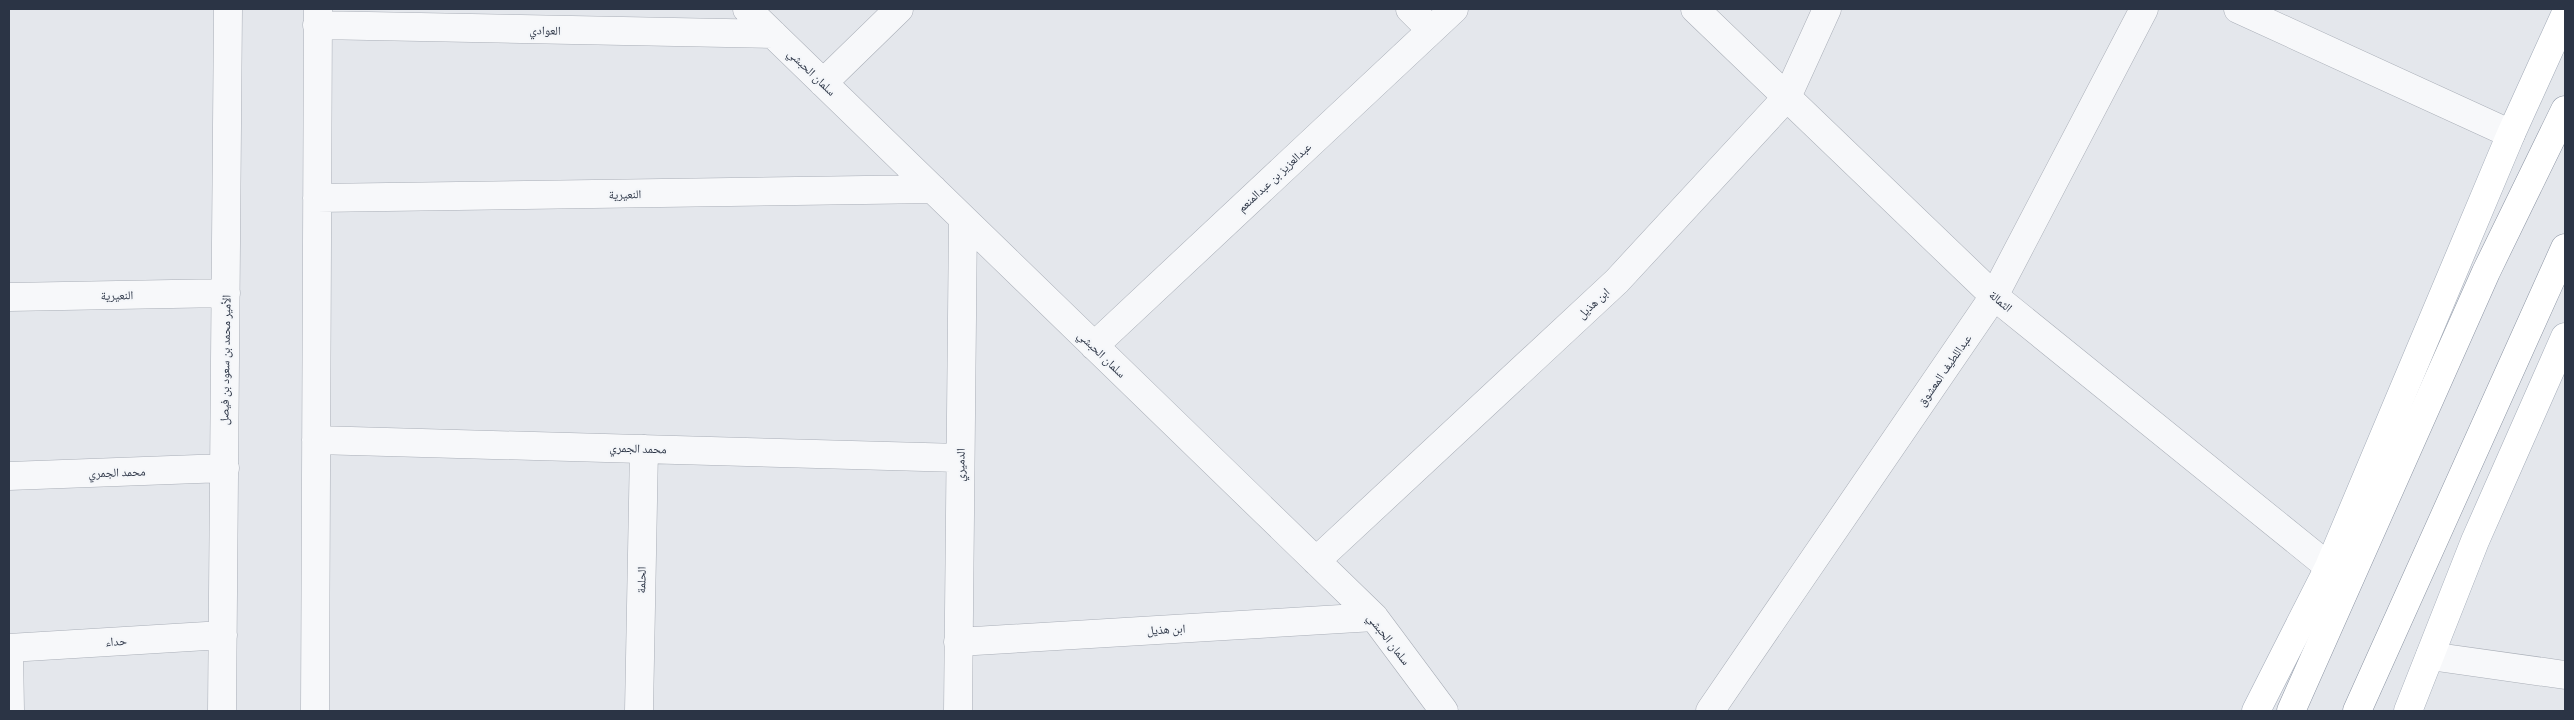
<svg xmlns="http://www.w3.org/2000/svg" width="2574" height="720" viewBox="0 0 2574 720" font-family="'PT Sans Narrow','Noto Naskh Arabic',sans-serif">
<rect width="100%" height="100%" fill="#e4e7ec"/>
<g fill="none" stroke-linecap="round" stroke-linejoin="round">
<defs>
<path id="minor" d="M747 9 1374 617 1444 711
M1410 9 1431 30
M1695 9 1994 296 2329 567
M2238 9 2511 134
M317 25 773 34
M823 83 899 9
M317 198 933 189
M9 297 226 293
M1094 346 1454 9
M316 440 960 458
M9 476 225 468
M1316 561 1617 281 1787 97 1827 9
M958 642 1374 617
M9 648 223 635
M9 652 10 711
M2430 656 2565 675
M222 711 228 9
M315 711 318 9
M639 711 644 449
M958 711 963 219
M1710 711 1994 296 2144 9"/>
<path id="major" d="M2256 711 2329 567 2511 134 2565 15
M2408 711 2475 541 2565 337"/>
<path id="highway" d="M2291 711 2486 272 2565 110
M2357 711 2565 248"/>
</defs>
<use href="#minor" stroke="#a9aeb7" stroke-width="29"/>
<use href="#major" stroke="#a3abb8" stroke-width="29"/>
<use href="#highway" stroke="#8b94a3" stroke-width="29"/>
<use href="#minor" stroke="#f7f8fa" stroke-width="28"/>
<use href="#major" stroke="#fff" stroke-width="28"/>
<use href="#highway" stroke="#fff" stroke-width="28"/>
</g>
<g text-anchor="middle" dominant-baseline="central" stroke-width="4" stroke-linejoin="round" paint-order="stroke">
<g font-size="12" fill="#2b3445" stroke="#f4f6f9">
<text transform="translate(545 30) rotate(1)">العوادي</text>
<text transform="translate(812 72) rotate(44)">سلمان الحبشي</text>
<text transform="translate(1274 177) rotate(-43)">عبدالعزيز بن عبدالمنعم</text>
<text transform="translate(625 194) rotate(-1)">النعيرية</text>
<text transform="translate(117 295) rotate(-1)">النعيرية</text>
<text transform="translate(2001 301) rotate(40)">الثمالة</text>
<text transform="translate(1593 303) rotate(-43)">ابن هذيل</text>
<text transform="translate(1102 354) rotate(44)">سلمان الحبشي</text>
<text transform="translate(225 360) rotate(-89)">الأمير محمد بن سعود بن فيصل</text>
<text transform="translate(1944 370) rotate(-55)">عبداللطيف المعشوق</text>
<text transform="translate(638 448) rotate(2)">محمد الجمري</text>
<text transform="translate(960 465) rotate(-89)">الدميري</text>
<text transform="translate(117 472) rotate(-2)">محمد الجمري</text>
<text transform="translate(641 580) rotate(-89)">الحلمة</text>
<text transform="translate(1166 629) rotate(-3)">ابن هذيل</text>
<text transform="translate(1389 639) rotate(52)">سلمان الحبشي</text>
<text transform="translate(116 641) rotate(-4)">حداء</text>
</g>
</g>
<rect width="2574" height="720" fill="none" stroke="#2b3445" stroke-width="20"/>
</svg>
